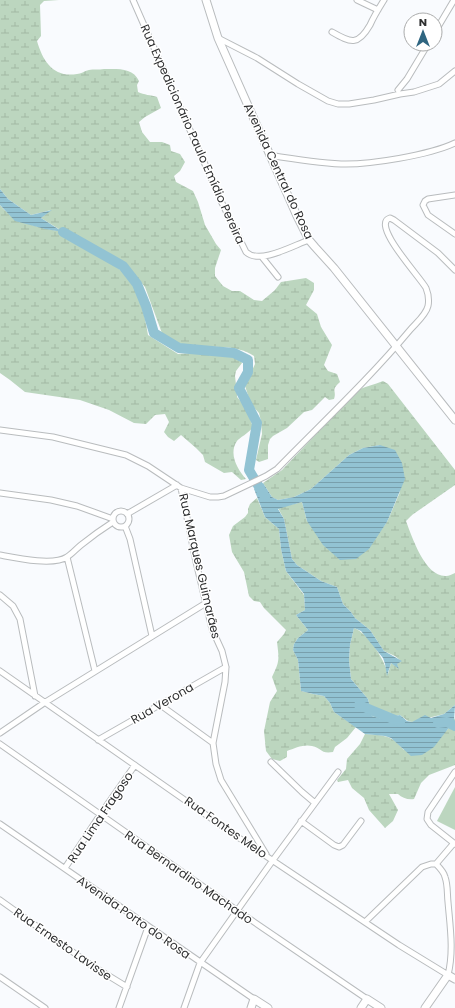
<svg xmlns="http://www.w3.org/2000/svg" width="455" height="1008" viewBox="0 0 455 1008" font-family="Poppins,sans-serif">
<defs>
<pattern id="wetland-marsh" width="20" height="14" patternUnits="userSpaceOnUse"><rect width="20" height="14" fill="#bcd6bf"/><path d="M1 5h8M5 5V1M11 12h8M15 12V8" fill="none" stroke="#a2b8a4"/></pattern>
<pattern id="water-rules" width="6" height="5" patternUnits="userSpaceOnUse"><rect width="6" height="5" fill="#92c3d3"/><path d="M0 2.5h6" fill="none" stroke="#789fac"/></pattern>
</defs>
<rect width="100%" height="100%" fill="#f9fbfe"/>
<path fill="url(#wetland-marsh)" d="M0 0H59L44 1 40 5 41 36 37 41C43 62 54 78 77 74 81 74 84 71 89 70 93 69 99 70 104 69 116 69 133 67 139 81L137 85 138 92C144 95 151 95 157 97L161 108 145 117 139 122 142 132 150 142H162L170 145 171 151 180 154 185 162 180 171 174 176 176 182 193 191 198 202 205 225 216 244 221 250 215 268V276L223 286 232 291H240L254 300 262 301 275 290 281 282 306 278 314 283V290L306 305 317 314 321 327 332 345 324 365 328 371 337 374 340 382C330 391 337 390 334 399L329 400 325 397 312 410 304 412 287 428 273 436 270 439 268 445V459L259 462 256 460 262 434 261 421 259 413 251 404 245 386 255 364 254 356C237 344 212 348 192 346 182 345 172 341 163 336L145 287 127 266 76 235 64 232C69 242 81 246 90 252 101 258 115 265 124 273 139 287 145 316 148 335L178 354 191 353 230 355C235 356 240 358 242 363L236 371 235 376 237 393V397L245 406 253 427C249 433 239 438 237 441 228 454 238 470 246 479L241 480 232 472 224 473 205 462 203 455 196 448 181 435 174 441 168 437 164 432 169 422 165 414 155 415 146 424 134 423 109 410 80 400 25 392 10 380 0 373V205C12 221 43 230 62 231L41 218 51 210 31 215 8 199 0 189Z
M383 381 388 384 455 470V485L412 515 406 521C412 537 425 577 446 576 449 576 452 574 455 573V705L444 714 412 722 408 721 400 715 382 719 372 716 368 699 351 679 349 660 350 645 354 628C369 634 384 659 388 674L391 663 399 668 396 664 401 661 395 656 384 651 370 630 355 618 351 612 343 604 337 587 321 581 297 565 292 559 284 519 278 508 302 502 307 521 379 533 387 522 400 492 380 445 363 448 349 455 311 489 294 497 278 500 272 497 263 483 282 470 358 390C366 386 374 385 383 381Z
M257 498 265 517 279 529 281 549 286 571 304 595 305 610 296 615 308 630 298 638 294 644 293 650 298 660 301 691 313 694 324 696 330 703 334 712 356 727 347 738 335 747 333 752C320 754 322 748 312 746 304 744 295 748 287 751V757L280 761 272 759 266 751 264 731 270 702 277 691 272 677C280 661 279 659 277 642L284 634 286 630 264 608 260 602 254 601 249 596 244 572 232 552 229 535 233 526 245 517 248 513V509L250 504Z
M455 718V765L429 775 421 783 414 799C408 800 402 798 398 794H389L398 810 393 821 385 828 369 810 364 798 352 788 348 780 338 782 337 780 346 769 347 759 360 744 365 734C385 736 390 734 404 750L447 730Z"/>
<path fill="#bcd6bf" d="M455 787V830L437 821Z"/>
<path fill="url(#water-rules)" d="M0 189 8 199 31 215 52 210 41 218 63 232 45 229 15 221 0 205Z
M380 445 395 450 402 463 405 479 387 522 369 549 356 559 340 560 323 545 307 521 302 502 278 509 284 519 292 559 297 565 321 581 337 587 343 604 351 612 355 618 370 630 384 651 402 661 397 664 399 669 391 663 387 676 385 664 383 658 361 631 354 628 350 645 349 660 351 679 368 699 372 716 382 719 400 715 407 721 412 722 425 715 431 718 444 714 455 705 454 721 434 747 422 755 411 756 391 738 385 736 365 734 334 712 330 703 324 696 313 694 301 691 298 660 293 650 294 644 298 638 308 630 296 615 305 610 304 594 286 571 281 549 279 529 265 517 254 489 263 483 272 497 278 500 294 497 311 489 349 455 363 448Z"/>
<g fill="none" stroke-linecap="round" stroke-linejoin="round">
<path stroke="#92c3d3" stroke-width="10" d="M63 232 123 266 137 284 146 306 154 333 179 348 234 353 248 360V372L239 388 257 423 249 470 265 497
M359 705 400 722
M438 723 447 722 455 726"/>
<defs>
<path id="street" d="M133 0 222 203 246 252C260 265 294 245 309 240
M357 0 378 10
M332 32C351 43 358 46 370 25 374 16 379 8 384 0
M435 32 454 0
M218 38 257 58 298 84 328 101 338 104H349L374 100 400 94 414 92 439 84 455 71
M398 90 407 79 428 44
M269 155C293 159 317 163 341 164 369 165 430 155 455 143
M455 195 428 199 425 201 423 205 428 215 455 234
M262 257 278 277
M0 430 53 437 126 455 148 466 181 488 210 497H218L224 496 266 476 277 469C322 423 369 379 410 330 416 323 426 315 428 306 429 301 428 293 426 288 421 278 370 224 390 218L394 220 438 253 455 270
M181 488 196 562 212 629 222 651 226 667 225 682 213 743 216 764 221 780 266 854
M0 493 51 500 77 506 113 519
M113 519a8 8 0 1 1 16 0a8 8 0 1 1-16 0Z
M127 514 177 485
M125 526 130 539 152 636
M0 555C16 558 53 566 67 557 72 554 76 549 81 545 91 537 102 529 113 522
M67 557 95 671
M0 595 13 606 20 619 35 696
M0 671 242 840 399 945 448 975C454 951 450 926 448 902 447 894 448 885 445 877 444 872 440 868 436 864H431L422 867 366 921
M159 704 213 743
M0 733 44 703 206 603
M98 740 226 667
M0 744 238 911 367 999
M271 762 302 792 315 803
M455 772 428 812 427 819 431 825 455 844
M301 821 334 845 339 847 343 845 361 821
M0 824 254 999
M436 864 454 843
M65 868 100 815 135 765
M0 900 91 965 127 987
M0 977 45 1008
M119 1008 148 927
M184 1008 200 963 273 860 338 772"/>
<path id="secondary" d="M206 0 218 38 297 216 309 240 315 247 334 268 455 420
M251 1008 254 999 268 1008
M361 1008 367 999 381 1008
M425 1008 448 975 455 979"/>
</defs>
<use href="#street" stroke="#b9bcbe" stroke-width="7"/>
<use href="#secondary" stroke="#b9bcbe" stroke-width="9"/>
<use href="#street" stroke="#fff" stroke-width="5"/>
<use href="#secondary" stroke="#fff" stroke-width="7"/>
</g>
<g text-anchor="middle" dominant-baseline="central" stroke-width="3" stroke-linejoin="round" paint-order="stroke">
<g font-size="12" fill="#2e2f30" stroke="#fff">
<text transform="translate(193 134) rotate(66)">Rua Expedicionário Paulo Emídio Pereira</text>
<text transform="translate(279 171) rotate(65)">Avenida Central do Rosa</text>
<text transform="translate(200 566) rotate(77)">Rua Marques Guimarães</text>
<text transform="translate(162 703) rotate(-30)">Rua Verona</text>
<text transform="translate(100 817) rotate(-56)">Rua Lima Fragoso</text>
<text transform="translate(226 827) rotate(35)">Rua Fontes Melo</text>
<text transform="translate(189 877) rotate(35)">Rua Bernardino Machado</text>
<text transform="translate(134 917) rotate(35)">Avenida Porto do Rosa</text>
<text transform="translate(63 944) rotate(35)">Rua Ernesto Lavisse</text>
</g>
</g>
<g transform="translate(423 32)"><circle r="19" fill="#ffffff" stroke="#abacac"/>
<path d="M0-3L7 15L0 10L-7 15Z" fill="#2f6580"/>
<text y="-6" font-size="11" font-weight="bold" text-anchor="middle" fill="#2e2f30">N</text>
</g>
</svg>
